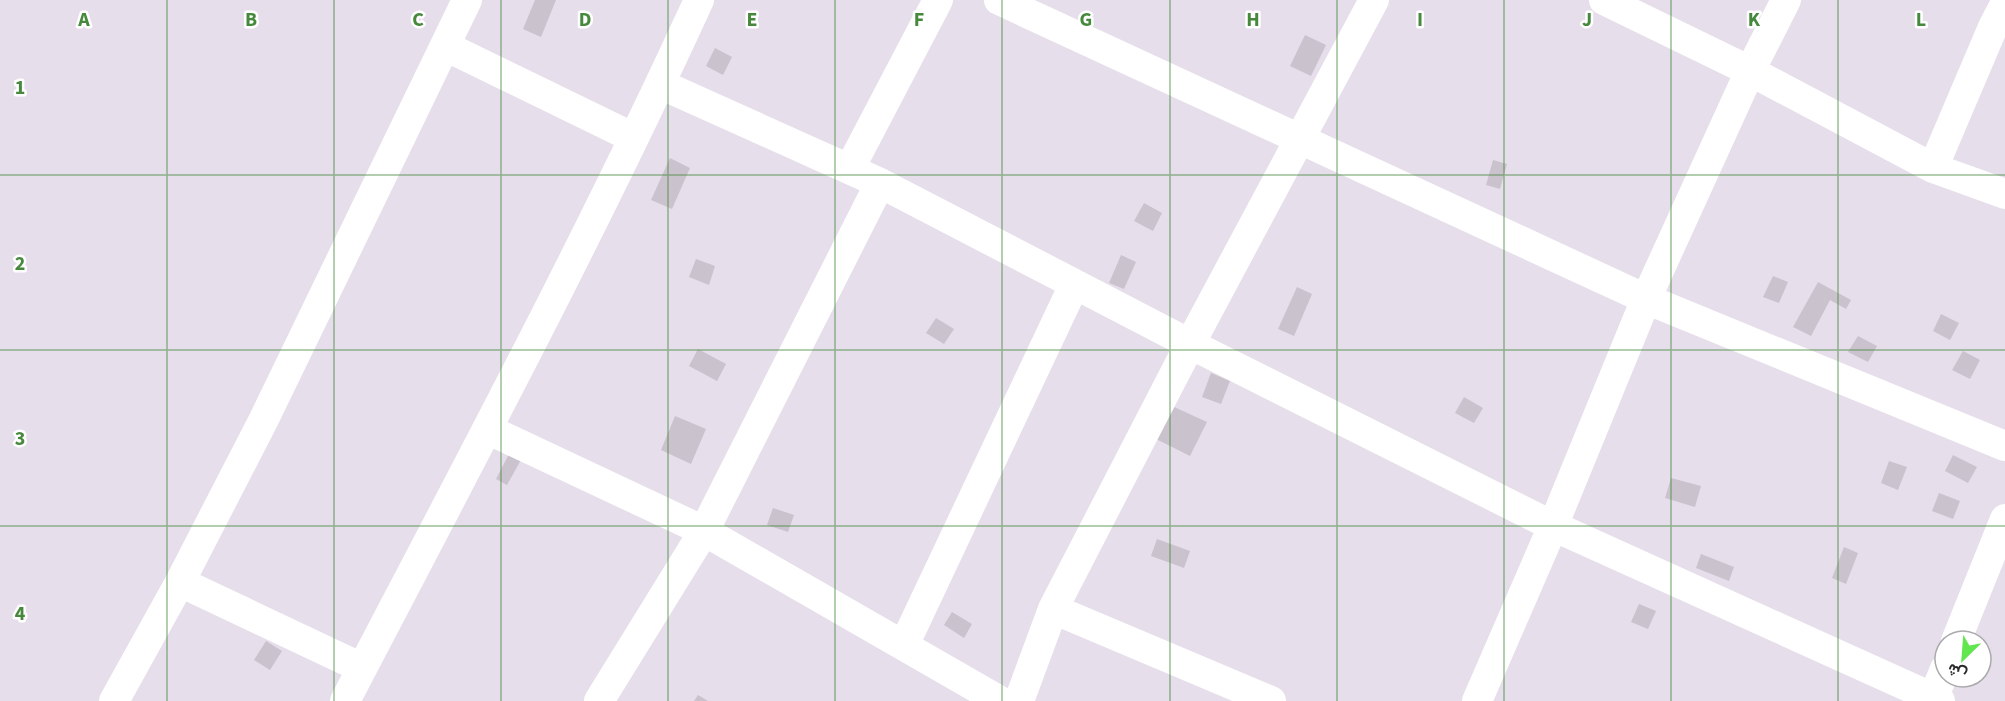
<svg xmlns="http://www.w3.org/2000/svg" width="2005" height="701" viewBox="0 0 2005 701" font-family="'Source Sans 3',Vazirmatn,sans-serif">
<rect width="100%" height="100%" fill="#e6deeb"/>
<path fill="#cac2cd" d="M535 0H556L541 37 523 29Z
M1305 35 1326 45 1311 76 1290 66Z
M715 48 732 57 723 75 706 66Z
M670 158 690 168 672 209 651 200Z
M1493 160 1507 164 1500 189 1486 185Z
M1144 203 1162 213 1153 231 1134 221Z
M1121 255 1136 262 1124 289 1109 283Z
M696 259 715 266 709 285 689 277Z
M1773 276 1788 282 1779 303 1763 297Z
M1818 282 1851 300 1846 309 1830 300 1811 336 1793 327Z
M1297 287 1312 294 1294 336 1278 329Z
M1941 314 1959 323 1950 340 1933 331Z
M936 318 954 329 944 344 926 333Z
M1858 336 1877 346 1868 362 1848 352Z
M698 349 726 364 717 381 689 366Z
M1963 351 1980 360 1970 379 1952 370Z
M1211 373 1230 381 1221 404 1202 397Z
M1464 397 1483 408 1474 423 1455 413Z
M1172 406 1207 422 1190 456 1156 439Z
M675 416 706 429 691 464 661 450Z
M510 452 522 458 507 485 496 479Z
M1953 455 1977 467 1968 483 1945 471Z
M1889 461 1907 467 1898 490 1881 483Z
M1671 478 1701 486 1695 507 1665 498Z
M1939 493 1960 501 1953 519 1932 511Z
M773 508 794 515 788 532 767 525Z
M1157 539 1190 551 1184 568 1151 556Z
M1844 547 1858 553 1846 584 1832 578Z
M1701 554 1734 567 1729 581 1696 568Z
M1639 604 1656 611 1648 629 1631 622Z
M952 612 972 624 964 638 944 625Z
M266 641 282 651 270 670 254 660Z
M698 695 708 701H694Z"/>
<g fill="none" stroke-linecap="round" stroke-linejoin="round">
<path stroke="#fff" stroke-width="30" d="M999 0 1646 299 2005 446
M1604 0 1750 71 1933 168 2005 194
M445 46 634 138
M660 84 880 183 1190 344 1553 526 1940 701
M850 168 938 0
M1933 168 1993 27 2005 4
M487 429 704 531 1000 701
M180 582 362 668
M1053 609 1271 701
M1956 641 2005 519
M904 645 1074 285
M114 701 180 582 264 419 467 0
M345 701C466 469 590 238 699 0
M599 701 704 531 880 183
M1019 701 1053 609 1190 344 1374 0
M1477 701 1553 526 1646 299 1750 71 1786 0
M1932 701 1945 669"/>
</g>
<path fill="none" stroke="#46883c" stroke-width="1.5" stroke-opacity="0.55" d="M167 0V701M334 0V701M501 0V701M668 0V701M835 0V701M1002 0V701M1170 0V701M1337 0V701M1504 0V701M1671 0V701M1838 0V701M0 175H2005M0 350H2005M0 526H2005"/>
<g font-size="20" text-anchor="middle" font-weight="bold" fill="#46883c" stroke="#fff" stroke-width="5" stroke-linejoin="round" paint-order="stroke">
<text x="84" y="26">A</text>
<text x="251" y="26">B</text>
<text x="418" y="26">C</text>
<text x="585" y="26">D</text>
<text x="752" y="26">E</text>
<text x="919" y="26">F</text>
<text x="1086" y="26">G</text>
<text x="1253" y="26">H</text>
<text x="1420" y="26">I</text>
<text x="1587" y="26">J</text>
<text x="1754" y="26">K</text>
<text x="1921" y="26">L</text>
<text x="20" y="94">1</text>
<text x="20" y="270">2</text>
<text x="20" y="445">3</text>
<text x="20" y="620">4</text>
</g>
<g transform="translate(1963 659) rotate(205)"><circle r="28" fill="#ffffff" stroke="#aaaaaa" stroke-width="1.5"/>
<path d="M0-4.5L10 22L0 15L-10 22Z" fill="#62e64f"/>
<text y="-9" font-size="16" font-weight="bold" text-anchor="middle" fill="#2a2a2a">ش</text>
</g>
</svg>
